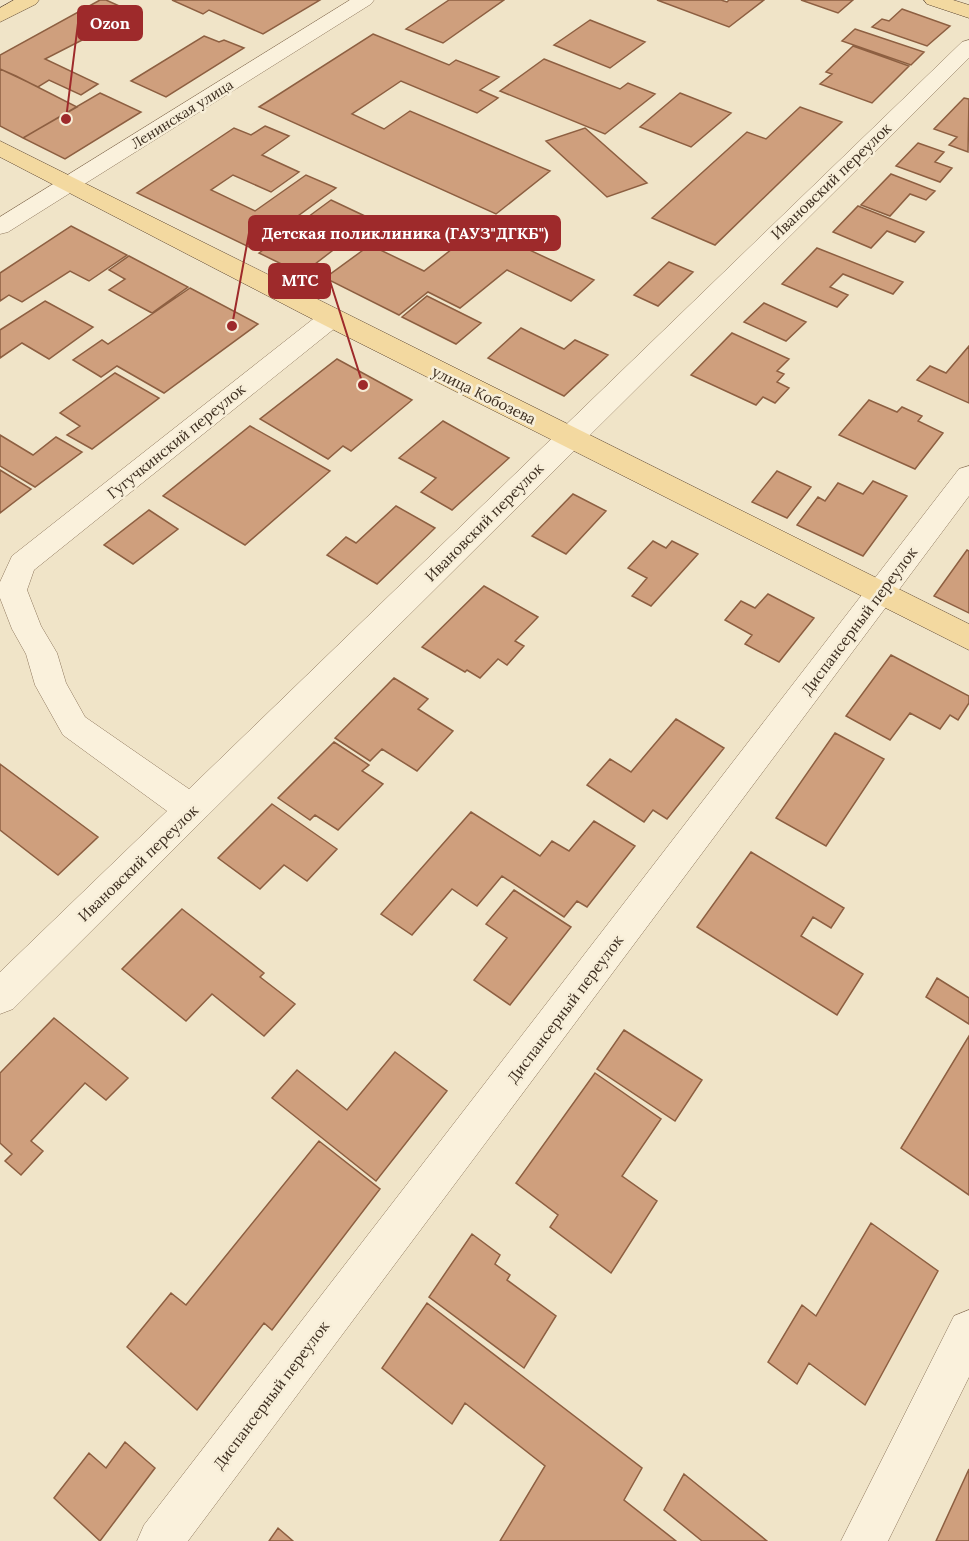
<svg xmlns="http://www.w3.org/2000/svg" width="969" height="1541" viewBox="0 0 969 1541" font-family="Lora,serif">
<rect width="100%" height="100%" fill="#f0e4c8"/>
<path fill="#cf9f7d" stroke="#8d5f41" stroke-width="1.5" d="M100 0H106L135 13 45 59 98 84 81 95 49 80 38 87 0 69V55Z
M172 0H320L263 34 209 10 203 14Z
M449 0H504L443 43 406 29Z
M657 0H721L727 2 729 0H764L729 27Z
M801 0H853L838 13Z
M902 9 950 26 927 46 872 27 882 19 889 21Z
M590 20 645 42 610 68 554 45Z
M855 29 924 52 911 65 842 41Z
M373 34 449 65 456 60 499 77 480 90 498 98 477 113 401 81 352 114 384 129 410 111 550 171 496 214 259 107Z
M204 36 219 42 224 40 244 48 166 97 131 81Z
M853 46 909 66 872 103 820 84 832 74 826 72Z
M544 59 620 89 628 83 655 94 605 134 500 91Z
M0 69 16 76 77 107 23 138 0 126Z
M100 93 141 112 65 159 23 138Z
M680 93 731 113 691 147 640 127Z
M964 98 969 99 968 152 949 145 957 137 934 129Z
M800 107 842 122 715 245 652 218 747 132 766 139Z
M265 126 289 136 262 155 299 172 271 192 233 175 211 190 255 211 306 175 336 188 253 249 137 193 234 128 251 135Z
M585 128 647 183 607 197 546 141Z
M918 143 944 152 935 162 952 168 940 182 896 166Z
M891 174 935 191 926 200 910 194 890 216 861 205Z
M331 200 367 217 336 241 341 244 302 274 259 253Z
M858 206 924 232 915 242 887 231 871 248 833 232Z
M71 226 127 255 89 281 70 271 22 302 9 295 0 301V273Z
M480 227 594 280 571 301 507 270 460 308 428 292 399 315 325 278 370 245 424 271Z
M817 248 903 282 893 294 843 274 830 287 848 295 837 307 782 284Z
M129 256 188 287 152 313 109 290 125 279 109 270Z
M669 262 693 272 658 306 634 295Z
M190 288 258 324 164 393 117 366 101 377 73 360 102 340 108 344Z
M427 296 481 323 456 344 402 317Z
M45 301 93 327 49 359 22 343 0 358V330Z
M764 303 806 322 786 341 744 322Z
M521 328 564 349 575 340 608 355 564 396 488 358Z
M732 333 789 359 777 371 784 374 777 382 789 388 775 403 763 397 756 405 691 375Z
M969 346V403L917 380 930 366 946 373Z
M337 359 412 400 351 451 343 446 328 459 260 419Z
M115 373 159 398 92 449 67 435 80 426 60 413Z
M869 400 897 412 902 407 922 416 918 421 943 433 915 469 839 435Z
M443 421 509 458 452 510 421 492 436 478 399 458Z
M250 426 330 471 245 545 163 496Z
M0 435 33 455 56 437 82 452 35 487 0 466Z
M0 470 31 489 0 513Z
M777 471 811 487 787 518 752 502Z
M873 481 907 496 863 556 797 525 818 497 825 501 838 483 863 494Z
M573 494 606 511 566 554 532 536Z
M396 506 435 528 377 584 327 555 346 537 356 543Z
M149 510 178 529 133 564 104 545Z
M653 541 666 548 672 541 698 554 651 606 632 596 647 578 628 568Z
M967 550 969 551V613L934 596Z
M484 586 538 617 515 641 524 646 507 665 498 659 480 678 467 670 465 672 422 647Z
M768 594 814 618 779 662 745 644 752 635 725 620 741 601 755 608Z
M891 655 969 696V703L958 720 950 715 940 729 910 713 890 740 846 716Z
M394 678 428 699 418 709 453 731 417 771 382 749 370 761 335 738Z
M676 719 724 748 667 819 653 810 644 822 587 785 610 759 631 772Z
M835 733 884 759 826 846 776 818Z
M334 742 369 765 362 771 383 784 338 830 315 815 310 820 278 798Z
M0 764 98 837 58 875 0 830Z
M272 804 337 849 307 881 284 865 260 889 218 858Z
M471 812 540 856 552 841 569 851 594 821 635 846 587 907 577 901 564 917 502 876 477 906 452 889 412 935 381 914Z
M751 852 844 908 831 928 813 917 801 936 863 974 837 1015 697 927Z
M514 890 571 927 510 1005 474 980 507 938 486 924Z
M182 909 264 973 260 977 295 1004 264 1036 212 994 186 1021 122 969Z
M937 978 969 998V1024L926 997Z
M54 1018 128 1078 106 1100 85 1083 31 1141 43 1151 21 1175 5 1161 12 1154 0 1143V1073Z
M624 1030 702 1080 675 1121 597 1069Z
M969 1036V1195L901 1148Z
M395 1052 447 1091 376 1181 272 1098 297 1070 347 1110Z
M595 1073 661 1119 622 1176 657 1201 611 1273 550 1227 558 1215 516 1183Z
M319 1141 380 1189 272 1330 264 1323 197 1410 127 1347 171 1293 186 1305Z
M871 1223 938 1271 865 1405 809 1363 797 1384 768 1362 802 1305 816 1316Z
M472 1234 500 1255 495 1264 510 1275 507 1280 556 1316 524 1368 429 1297Z
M427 1303 642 1468 624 1500 676 1541H500L545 1466 465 1403 452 1424 382 1368Z
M125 1442 155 1468 100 1541 54 1498 89 1453 106 1468Z
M969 1469V1541H936Z
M684 1474 767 1541H702L664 1510Z
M278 1528 293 1541H269Z"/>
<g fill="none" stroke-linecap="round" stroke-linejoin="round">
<defs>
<path id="minor" d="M350 0H374L371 4 8 232 0 234V217Z
M969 40V58L13 1009 0 1014V972L167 811 63 735 35 685 26 654 12 629 0 598V582L12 556 322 312 331 310 340 312 344 318 340 324 34 570 27 590 41 626 57 653 66 683 85 717 189 789 962 42Z
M969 466V496L188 1541H137L144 1525 959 469Z
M969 1310V1377L888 1541H841L954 1316Z"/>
<path id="major" d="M14 0H39L36 4 0 22V8Z
M924 0H953L969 5V18L927 4Z
M0 141 969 624V650L322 324 0 157Z"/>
</defs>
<use href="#minor" stroke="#8d765c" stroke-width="1"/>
<use href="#major" stroke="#5b4430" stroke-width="1"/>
<use href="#minor" fill="#faf1dc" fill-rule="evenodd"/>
<use href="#major" fill="#f3d9a0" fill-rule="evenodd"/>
</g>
<g text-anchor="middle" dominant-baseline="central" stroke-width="5" stroke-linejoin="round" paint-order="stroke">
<g font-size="14" fill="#3d2e20" stroke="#f7eed8">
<text transform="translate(182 114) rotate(-32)">Ленинская улица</text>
</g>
<g font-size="15" fill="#3d2e20" stroke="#f7eed8">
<text transform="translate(831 181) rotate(-44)">Ивановский переулок</text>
<text transform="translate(484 395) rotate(26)">улица Кобозева</text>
<text transform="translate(176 441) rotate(-39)">Гугучкинский переулок</text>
<text transform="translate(484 522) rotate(-45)">Ивановский переулок</text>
<text transform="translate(859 621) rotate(-53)">Диспансерный переулок</text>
<text transform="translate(138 863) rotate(-44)">Ивановский переулок</text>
<text transform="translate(565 1009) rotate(-53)">Диспансерный переулок</text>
<text transform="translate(271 1395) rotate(-53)">Диспансерный переулок</text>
</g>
</g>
<path fill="none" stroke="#9e2a2b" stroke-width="2" d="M66 119L78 23M232 326L249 233M363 385L330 281"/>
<g fill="#9e2a2b" stroke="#f7eed8" stroke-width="2">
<circle cx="66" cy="119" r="6"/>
<circle cx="232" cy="326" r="6"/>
<circle cx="363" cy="385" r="6"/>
</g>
<g fill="#9e2a2b" stroke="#9e2a2b" stroke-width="2">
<rect x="78" y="6" width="64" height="34" rx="6"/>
<rect x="249" y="216" width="311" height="34" rx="6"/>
<rect x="269" y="264" width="61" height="34" rx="6"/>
</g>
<g font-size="16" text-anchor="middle" font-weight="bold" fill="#fff">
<text x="110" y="29">Ozon</text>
<text x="405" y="239">Детская поликлиника (ГАУЗ"ДГКБ")</text>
<text x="300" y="286">МТС</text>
</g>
</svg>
